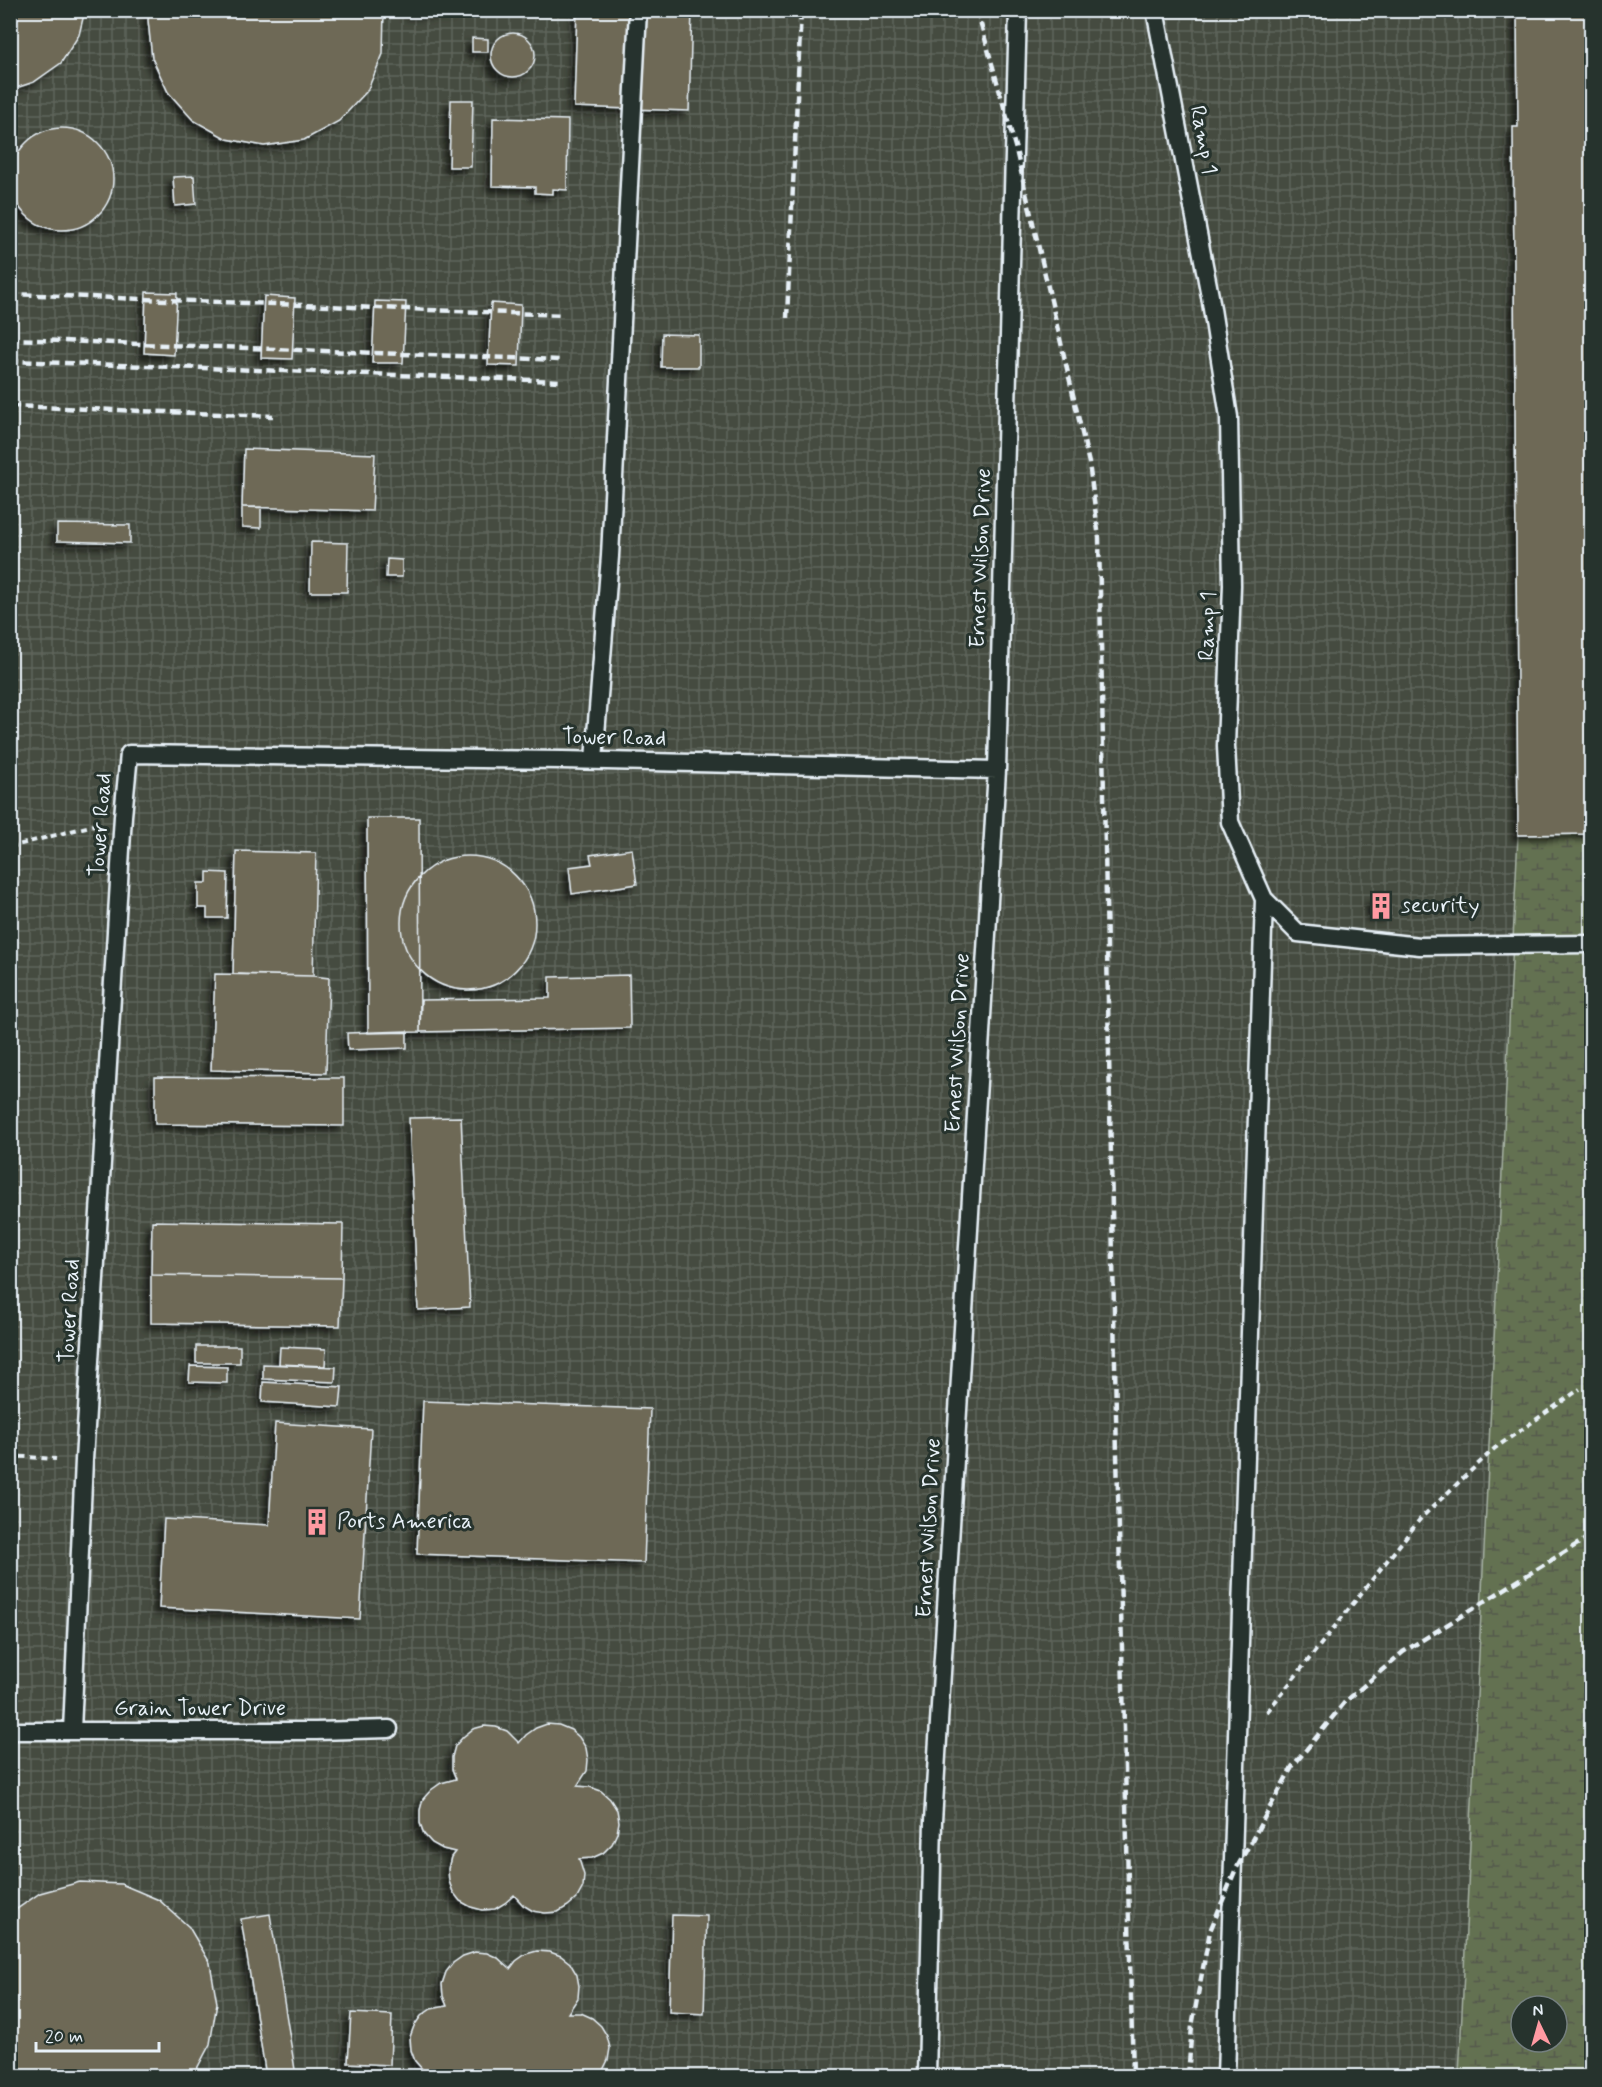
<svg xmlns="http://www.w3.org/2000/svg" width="1602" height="2087" viewBox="0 0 1602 2087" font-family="Mynerve,sans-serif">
<defs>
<pattern id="industrial-grid" width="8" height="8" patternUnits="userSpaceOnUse" patternTransform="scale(1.5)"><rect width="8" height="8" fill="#454b3f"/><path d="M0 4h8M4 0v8" fill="none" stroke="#60655c"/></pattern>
<pattern id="wetland-marsh" width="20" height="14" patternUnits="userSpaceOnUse" patternTransform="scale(1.5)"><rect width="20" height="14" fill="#647151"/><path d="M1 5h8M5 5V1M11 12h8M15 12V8" fill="none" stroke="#545a4d"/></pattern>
<filter id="shadow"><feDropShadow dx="-5.5" dy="5.5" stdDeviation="3" flood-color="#0009"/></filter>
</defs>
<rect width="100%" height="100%" fill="#343e35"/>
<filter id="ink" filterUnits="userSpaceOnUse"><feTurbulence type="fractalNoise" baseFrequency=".0167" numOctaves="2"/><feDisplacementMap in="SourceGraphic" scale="12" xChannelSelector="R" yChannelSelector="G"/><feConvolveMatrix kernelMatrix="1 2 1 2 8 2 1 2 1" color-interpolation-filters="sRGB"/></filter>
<g filter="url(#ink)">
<path fill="url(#industrial-grid)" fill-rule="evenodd" d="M11 11H1591V2076H11ZM1521 2006H1557V2042H1521Z"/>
<path fill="url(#wetland-marsh)" stroke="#a6b1a4" stroke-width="1.5" fill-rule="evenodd" d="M1591 833V2076H1459L1518 835ZM1521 2006H1557V2042H1521Z"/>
<path fill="#6e6957" stroke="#e8f1f8" stroke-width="1.5" filter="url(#shadow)" d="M10 10H85L79 35 61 63 34 82 10 90Z
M150 10H384L383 54 367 91 339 121 304 140 264 146 227 139 193 120 168 92 152 58 148 20Z
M410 10H458V12L410 13Z
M577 10H692L689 111 574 107Z
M1517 10H1592V834L1518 835 1513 127H1518Z
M491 55a22 22 0 1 1 44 0a22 22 0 1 1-44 0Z
M472 38 488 39V52H472Z
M451 100H473L471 167H449Z
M493 118 568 120 567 190 553 189V194L535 193V187L492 186Z
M11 179a51 51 0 1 1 102 0a51 51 0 1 1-102 0Z
M194 176 196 204 175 206 173 177Z
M146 292 177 293 174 355 144 353Z
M264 296 295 298 292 359 261 358Z
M375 301 406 302 403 363H372Z
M491 303 521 305 519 366 488 365Z
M662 334 699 335V367H661Z
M244 449 375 454 372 511 242 507Z
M242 507H261V528L242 527Z
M57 524 130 525V543L57 541Z
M311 542 348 543 347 592H310Z
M387 559 402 560V577H386Z
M367 818H419L420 1032 368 1033Z
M632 849 637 884 572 894 569 867 592 864 590 855Z
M236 851 316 853 313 976 233 974Z
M401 923a67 67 0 1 1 134 0a67 67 0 1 1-134 0Z
M207 872 228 873 227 918H207V908H198V883H207Z
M1372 898H1389L1390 915H1372Z
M215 974 313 976 329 978 326 1073 211 1070Z
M629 975 630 1028 420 1032 421 1000 550 998V977Z
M407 1031V1048L348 1050 347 1033Z
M155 1077 344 1078V1126L155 1124Z
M461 1117 470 1307 418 1310 409 1118Z
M152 1221 343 1224 342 1278 151 1275Z
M151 1275 342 1278 340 1326 151 1323Z
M196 1346H240V1363H196Z
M280 1347 326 1349 325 1366 279 1364Z
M263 1364 336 1367 335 1382 263 1379Z
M190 1366 227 1367V1383L189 1382Z
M263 1382 342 1387 340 1407 262 1402Z
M423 1401 650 1409 644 1563 417 1554Z
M275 1423 371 1429 360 1619 159 1608 164 1519 269 1525Z
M547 1724 559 1725 571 1730 579 1737 586 1748 588 1760 587 1771 577 1786 590 1787 601 1791 610 1799 617 1810 619 1822 617 1833 612 1844 603 1853 592 1858 579 1859 584 1875 583 1887 577 1898 568 1906 558 1912 545 1913 533 1911 523 1905 514 1895 505 1903 495 1909 482 1910 471 1907 460 1901 453 1892 449 1881 448 1869 451 1857 455 1852 443 1849 432 1843 424 1834 420 1823V1810L423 1799 431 1790 441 1783 456 1779 452 1769V1757L455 1746 463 1737 473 1729 484 1726 496 1727 507 1731 519 1743 526 1735 536 1728Z
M80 1882 121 1884 159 1900 189 1927 210 1963 217 2003 210 2044 193 2076H10V1914L40 1893Z
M270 1914 296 2076H266L241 1919Z
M672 1915 707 1916 704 2014 669 2012Z
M537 1951 550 1952 561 1956 570 1963 577 1975 579 1986 578 1998 568 2013H581L592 2018 601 2026 607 2036 610 2048 608 2060 603 2070 597 2076H434L423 2070 415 2061 411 2050 410 2037 414 2026 421 2016 431 2009 447 2006 443 1996 442 1984 446 1972 453 1963 463 1956 475 1952 487 1953 498 1958 510 1969 516 1961 526 1954Z
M351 2013 392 2015 390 2065 348 2063Z"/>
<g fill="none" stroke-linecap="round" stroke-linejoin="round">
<defs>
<path id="lane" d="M1155 10 1210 296 1229 417 1232 585 1226 746 1230 822 1264 899 1298 933 1420 946 1592 944
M594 760 610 556 638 10
M10 1731H316L389 1729
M72 1731 84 1460 123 816 129 754 562 760 997 770
M927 2076 933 1821 997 770 1018 10
M1226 2076 1264 899"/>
</defs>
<use href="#lane" stroke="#e8f1f8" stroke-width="21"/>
<path stroke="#e8f1f8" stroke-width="4" stroke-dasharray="6 4.5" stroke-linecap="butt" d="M10 847 94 825
M10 1456 56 1459
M1267 1712 1421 1518 1495 1448 1580 1389"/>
<use href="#lane" stroke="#26332d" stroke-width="16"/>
<path stroke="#e8f1f8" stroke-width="4.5" stroke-dasharray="9 4.5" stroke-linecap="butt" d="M977 10 1016 150 1089 463 1099 538 1116 1415 1133 2076
M10 294 563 315
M787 318 801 10
M10 339 561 360
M10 361 560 381
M10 406 273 416
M1188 2076 1192 2026 1210 1931 1235 1871 1292 1767 1345 1702 1403 1652 1592 1535"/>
</g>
</g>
<defs>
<symbol id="building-bare" viewBox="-9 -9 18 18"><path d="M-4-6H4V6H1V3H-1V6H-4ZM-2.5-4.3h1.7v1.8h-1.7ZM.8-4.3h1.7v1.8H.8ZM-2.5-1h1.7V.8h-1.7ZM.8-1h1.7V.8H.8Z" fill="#ff9aa2" stroke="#26332d" stroke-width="2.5" paint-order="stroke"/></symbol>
</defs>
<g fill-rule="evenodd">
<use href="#building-bare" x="1362" y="887" width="38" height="38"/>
<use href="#building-bare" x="298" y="1503" width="38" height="38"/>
</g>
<g text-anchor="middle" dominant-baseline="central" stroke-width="6" stroke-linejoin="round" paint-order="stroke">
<g font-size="22" fill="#e8f1f8" stroke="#26332d">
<text transform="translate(1203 140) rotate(79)">Ramp 1</text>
<text transform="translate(981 558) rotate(-88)">Ernest Wilson Drive</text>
<text transform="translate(1208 626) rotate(-88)">Ramp 1</text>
<text transform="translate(614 738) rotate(1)">Tower Road</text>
<text transform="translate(101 825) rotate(-86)">Tower Road</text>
<text transform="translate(958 1043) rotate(-87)">Ernest Wilson Drive</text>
<text transform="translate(70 1311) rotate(-87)">Tower Road</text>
<text transform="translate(929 1528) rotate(-87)">Ernest Wilson Drive</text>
<text x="200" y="1709">Grain Tower Drive</text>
</g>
<g font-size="22" fill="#e8f1f8" stroke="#26332d" text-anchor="start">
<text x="1401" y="906">security</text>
<text x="337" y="1522">Ports America</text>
</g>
</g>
<rect width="1602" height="2087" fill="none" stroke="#26332d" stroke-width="36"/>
<rect x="18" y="18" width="1566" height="2051" fill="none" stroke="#e8f1f8" stroke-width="2" filter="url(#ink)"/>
<g transform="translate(1539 2024) rotate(355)"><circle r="28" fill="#26332d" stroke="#747f7e" stroke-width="1.5"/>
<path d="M0-4.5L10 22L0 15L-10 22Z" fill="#ff9aa2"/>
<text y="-9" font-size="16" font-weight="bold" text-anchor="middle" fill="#e8f1f8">N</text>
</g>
<path d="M36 2042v9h123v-9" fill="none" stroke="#e8f1f8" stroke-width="3"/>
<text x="45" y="2042" font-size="18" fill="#e8f1f8" stroke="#26332d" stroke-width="4.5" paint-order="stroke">20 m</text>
</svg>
